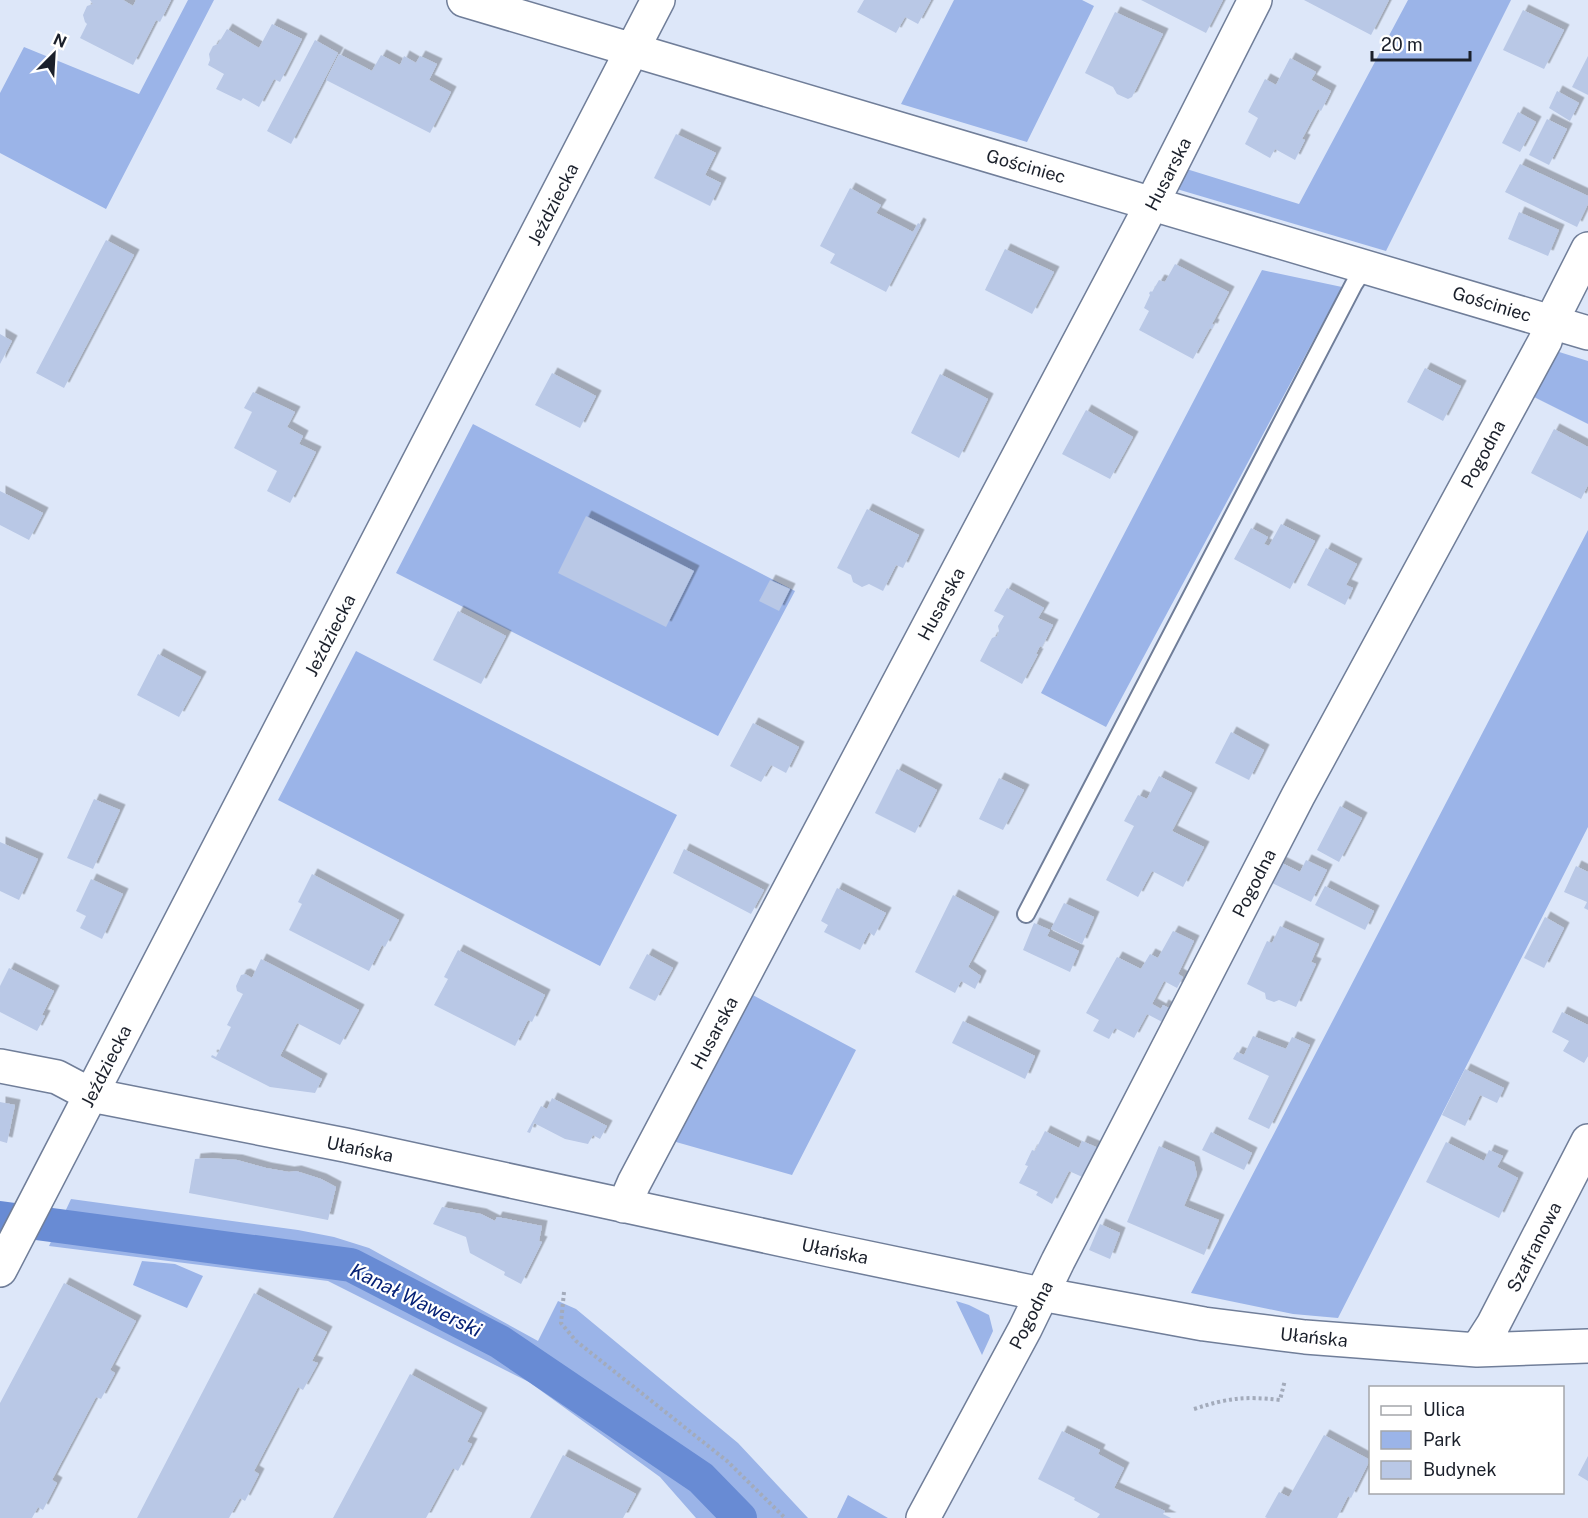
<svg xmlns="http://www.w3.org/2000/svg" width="1588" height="1518" viewBox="0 0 1588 1518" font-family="'Public Sans',sans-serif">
<defs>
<filter id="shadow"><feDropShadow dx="5.5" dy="-5.5" stdDeviation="0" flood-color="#0004"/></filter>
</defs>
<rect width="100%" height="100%" fill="#dde7f9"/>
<path fill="#9bb4e8" d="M188 0H214L106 209 0 153V93L24 47 139 94Z
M954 0H1082L1094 6 1027 142 901 104Z
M1408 0H1511L1386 251 1170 187 1180 167 1299 204Z
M1262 270 1342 287 1106 727 1041 693Z
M1556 351 1588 361V424L1532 396Z
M473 424 795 591 718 736 396 573Z
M1588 530V827L1338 1318 1293 1314 1191 1293Z
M356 651 677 815 600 966 278 800Z
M747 992 856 1050 792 1175 669 1140Z
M71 1199 298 1230 334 1237 369 1248 538 1341 558 1301 576 1309 738 1443 808 1518H696L660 1477 529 1382 328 1281 49 1246Z
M142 1261 175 1264 203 1276 187 1308 133 1285Z
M956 1301 969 1305 989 1315 993 1331 982 1355Z
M848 1495 888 1518H837Z"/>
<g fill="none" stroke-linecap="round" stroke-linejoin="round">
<path stroke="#688bd4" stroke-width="34" d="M0 1218 351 1265 500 1342 701 1478 740 1518"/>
</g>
<path fill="#b9c8e6" filter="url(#shadow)" d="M90 0H123L133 6 136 0H171L160 22 156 20 133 65 80 38 87 24 85 22 83 15 87 6 93 4Z
M864 0H931L918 24 905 17 896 33 857 12Z
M1141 0H1223L1206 33Z
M1304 0H1389L1371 35Z
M1523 10 1564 30 1544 69 1503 50Z
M1115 12 1163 34 1132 97 1128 99 1117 94 1113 87 1085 73Z
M272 24 302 39 280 82 274 79 259 107 243 98 241 101 216 89 224 74 208 65 210 60 209 54 213 46 218 44 227 29 259 48Z
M315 40 338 53 291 144 267 131Z
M339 54 372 71 381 55 400 65 404 56 416 63 420 56 437 64 429 80 451 92 430 133 326 80Z
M1588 56V95L1572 87Z
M1290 58 1316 72 1311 80 1331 91 1321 111 1318 109 1302 139 1305 140 1295 160 1275 149 1270 158 1245 144 1258 118 1248 112 1265 79 1276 85Z
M1557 91 1579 103 1570 121 1549 108Z
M1518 112 1536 122 1520 152 1502 143Z
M1547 119 1567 129 1549 165 1529 155Z
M676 134 716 153 705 175 721 183 710 206 654 178Z
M1520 164 1588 196V204L1577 227 1505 192Z
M850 188 881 205 876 213 913 232 918 223 921 225 886 292 830 263 835 254 820 246Z
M1519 212 1559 230 1548 256 1508 239Z
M106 240 134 255 64 388 36 373Z
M1005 249 1054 272 1032 314 985 290Z
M1175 264 1229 292 1212 324 1214 325 1212 329 1210 328 1193 359 1139 330 1149 311 1144 308 1150 295 1149 293 1151 291 1152 292 1159 280 1165 282Z
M0 334 12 341 0 364Z
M1425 368 1461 386 1443 421 1407 402Z
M552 373 596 396 580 428 535 405Z
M940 374 988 399 959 458 911 433Z
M253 392 295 412 287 427 303 436 299 444 316 452 290 503 267 491 277 471 234 448 252 412 244 408Z
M1086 410 1133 437 1110 479 1062 454Z
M1554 429 1588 447V485L1581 499 1531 473Z
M0 491 43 513 29 540 0 525Z
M867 509 919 535 903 568 896 565 883 591 869 584 862 587 853 582 851 575 837 568Z
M586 516 694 571 666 627 558 573Z
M1281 524 1315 541 1290 589 1234 559 1251 528 1268 537 1264 544 1269 546Z
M1326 548 1357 564 1346 585 1353 588 1345 605 1307 585Z
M770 580 790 589 779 611 759 601Z
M1007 588 1044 608 1038 618 1053 625 1042 647 1040 646 1036 654H1038L1022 684 980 661 992 638 997 636 999 631 998 626 1004 616 994 611Z
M458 611 506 636 481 684 433 660Z
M158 654 201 677 179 717 137 695Z
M753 723 799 747 786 773 771 765 761 782 730 766Z
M1231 732 1264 750 1249 780 1215 763Z
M897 769 937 790 915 833 875 813Z
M1159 776 1192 793 1172 831 1204 847 1183 887 1152 871 1138 897 1106 880 1134 826 1124 821 1138 795 1147 799Z
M999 778 1024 790 1003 830 979 819Z
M94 799 120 810 93 869 67 858Z
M1340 806 1362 818 1339 862 1317 850Z
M0 842 38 859 19 900 0 891Z
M684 849 764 890 751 914 673 873Z
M1276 860 1300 872 1306 860 1327 870 1311 902 1266 880Z
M1576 866 1588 872V910L1584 908 1587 902 1564 892Z
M312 874 399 920 385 947 382 945 369 971 289 930 302 904 298 902Z
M91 879 123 894 102 939 80 928 86 916 76 911Z
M1325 886 1374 911 1365 930 1315 905Z
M837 888 886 913 874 936 869 932 860 950 824 932 828 925 821 921Z
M953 895 994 917 968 967 981 976 975 989 961 981 955 993 915 972Z
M1064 903 1094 917 1082 944 1051 929Z
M1545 917 1564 928 1544 968 1524 958Z
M1034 923 1050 930 1047 936 1079 951 1070 972 1023 950Z
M1280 926 1319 944 1311 962 1316 964 1296 1007 1279 1000 1274 1002 1266 999 1265 993 1247 984 1267 941 1272 943Z
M1173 931 1194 941 1178 974 1183 977 1177 988 1164 981 1152 1004 1161 1009 1163 1005 1175 1011 1168 1025 1147 1014 1134 1038 1115 1028 1109 1039 1093 1031 1099 1020 1086 1013 1117 957 1141 969 1150 954 1158 958Z
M458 950 545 995 532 1022 528 1020 515 1046 434 1005 448 979 444 977Z
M647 954 673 968 655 1001 629 988Z
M261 959 359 1010 340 1045 297 1023 280 1056 322 1079 315 1093 270 1087 211 1057 212 1055 216 1057 231 1027 227 1025 243 994 237 991 236 986 241 975 245 974 252 978Z
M9 968 54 991 42 1015 45 1016 37 1031 0 1012V986Z
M1562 1012 1588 1025V1056L1584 1063 1563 1051 1569 1041 1552 1032Z
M963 1021 1035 1056 1025 1079 952 1043Z
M1253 1036 1286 1049 1292 1037 1310 1045 1269 1129 1248 1119 1269 1076 1233 1059 1237 1052 1244 1055Z
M1465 1069 1504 1088 1497 1103 1480 1095 1465 1126 1442 1115Z
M552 1098 607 1126 600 1139 593 1135 588 1144 565 1139 534 1123 530 1133 527 1132 541 1106 547 1109Z
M0 1102 15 1105 7 1143 0 1141Z
M1045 1131 1079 1148 1082 1141 1103 1150 1089 1180 1069 1171 1052 1204 1036 1195 1038 1192 1019 1183 1028 1166 1025 1165 1032 1150 1035 1151Z
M1211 1132 1252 1153 1244 1170 1202 1150Z
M1446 1142 1484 1161 1489 1150 1503 1156 1497 1167 1518 1178 1499 1218 1426 1182Z
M1159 1146 1194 1162 1197 1175 1184 1206 1219 1220 1204 1255 1127 1222Z
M207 1158 237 1160 266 1168 289 1172 296 1171 321 1179 336 1187 328 1220 189 1193 195 1159Z
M442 1207 481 1214 495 1221 497 1217 542 1226 539 1241 542 1242 521 1284 504 1275 505 1272 470 1253 466 1237 433 1224Z
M1100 1224 1120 1233 1110 1259 1089 1250Z
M64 1283 136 1321 110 1370 115 1373 101 1399 96 1397 52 1480 57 1483 43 1510 38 1507 32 1518H0V1403Z
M254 1293 327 1332 312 1361 318 1363 303 1390 298 1387 254 1471 259 1474 245 1501 240 1498 229 1518H137Z
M410 1374 482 1413 467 1442 472 1444 458 1471 453 1468 426 1518H333Z
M1062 1431 1100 1450 1098 1454 1124 1468 1114 1488 1165 1511 1163 1514 1171 1518H1097L1100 1514 1074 1500 1075 1498 1038 1479Z
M1324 1435 1370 1460 1351 1498 1348 1496 1337 1518H1267L1265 1517 1279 1492 1289 1497Z
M563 1455 636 1494 623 1518H530Z
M1588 1456V1481L1578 1475Z"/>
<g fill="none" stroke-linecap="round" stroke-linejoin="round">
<defs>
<path id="service" d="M1026 914 1354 284 1366 266"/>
<path id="minor" d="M464 0 1588 333
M0 1066 57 1077 91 1095 345 1145 830 1250 1041 1294 1204 1324 1305 1337 1477 1350 1588 1346
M624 1206 634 1183 1143 221 1255 0
M0 1270 658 0
M1477 1350 1493 1325 1588 1141
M923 1518 1025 1329 1058 1261 1298 796 1545 341 1551 322 1588 249"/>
</defs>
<use href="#service" stroke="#707e99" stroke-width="20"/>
<use href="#minor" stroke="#707e99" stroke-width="36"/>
<path stroke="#a3abbb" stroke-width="4" stroke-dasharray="3 3" stroke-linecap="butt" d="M564 1292 561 1323 576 1341 727 1461 785 1518
M1194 1409C1228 1398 1244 1396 1280 1400L1285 1380"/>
<use href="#service" stroke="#fff" stroke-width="16"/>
<use href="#minor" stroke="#fff" stroke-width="33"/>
</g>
<g text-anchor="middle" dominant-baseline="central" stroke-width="4.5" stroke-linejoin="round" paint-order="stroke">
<g font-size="18" fill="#1b202b" stroke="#fff">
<text transform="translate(1026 166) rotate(16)">Gościniec</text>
<text transform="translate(1168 174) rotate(-63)">Husarska</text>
<text transform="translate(553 204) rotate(-63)">Jeździecka</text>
<text transform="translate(1492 304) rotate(17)">Gościniec</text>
<text transform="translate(1483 454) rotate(-62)">Pogodna</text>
<text transform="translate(941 604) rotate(-62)">Husarska</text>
<text transform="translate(330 635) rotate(-63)">Jeździecka</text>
<text transform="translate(1254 883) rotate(-63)">Pogodna</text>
<text transform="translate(714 1033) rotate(-62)">Husarska</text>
<text transform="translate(106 1066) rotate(-63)">Jeździecka</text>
<text transform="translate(360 1149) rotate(12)">Ułańska</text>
<text transform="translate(1534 1247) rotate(-63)">Szafranowa</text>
<text transform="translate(835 1251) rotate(12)">Ułańska</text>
<text transform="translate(1031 1315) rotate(-63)">Pogodna</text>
<text transform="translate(1314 1337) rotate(6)">Ułańska</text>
</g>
<g font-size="20" font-style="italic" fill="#062276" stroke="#fff">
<text transform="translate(416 1300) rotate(26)">Kanał Wawerski</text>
</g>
</g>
<rect x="1369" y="1386" width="195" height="108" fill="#ffffff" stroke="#a4a6aa" stroke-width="1.5"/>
<rect x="1381" y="1406" width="30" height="9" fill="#ffffff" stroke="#a4a6aa" stroke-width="1.5"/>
<text x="1423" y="1416" font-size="18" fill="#1b202b">Ulica</text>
<rect x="1381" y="1431" width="30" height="18" fill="#9bb4e8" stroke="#a4a6aa" stroke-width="1.5"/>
<text x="1423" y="1446" font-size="18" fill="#1b202b">Park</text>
<rect x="1381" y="1461" width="30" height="18" fill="#b9c8e6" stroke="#a4a6aa" stroke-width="1.5"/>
<text x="1423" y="1476" font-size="18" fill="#1b202b">Budynek</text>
<g transform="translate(54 54) rotate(24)" stroke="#ffffff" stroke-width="4.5" paint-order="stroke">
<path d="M0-4.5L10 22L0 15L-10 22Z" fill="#1b202b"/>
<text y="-9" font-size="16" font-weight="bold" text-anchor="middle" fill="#1b202b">N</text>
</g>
<path d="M1372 51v9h98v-9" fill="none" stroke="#1b202b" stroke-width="3"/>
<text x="1381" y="51" font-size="18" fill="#1b202b" stroke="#ffffff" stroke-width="4.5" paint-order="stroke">20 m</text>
</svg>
